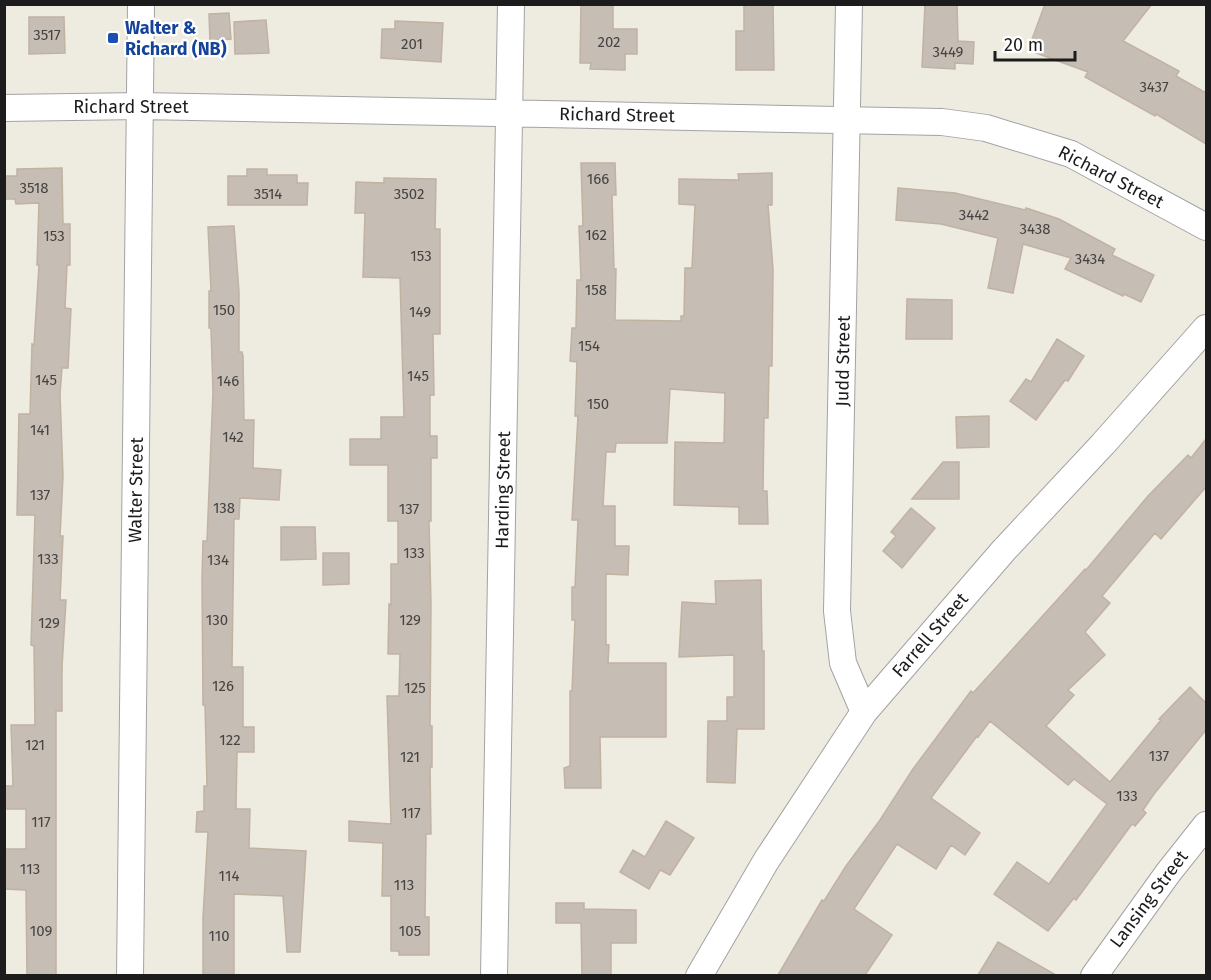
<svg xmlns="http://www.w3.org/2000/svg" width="1211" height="980" viewBox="0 0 1211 980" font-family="'Fira Sans',sans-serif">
<rect width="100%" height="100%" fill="#eeebe1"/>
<path fill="#c6bdb4" stroke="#c1b2a2" stroke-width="1.5" d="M581 4H613V29H637V54H625V70L590 69 591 63H580Z
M744 4H773L774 70H736V31H744Z
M925 4H957L958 41 974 42 973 64 955 63V69L922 67Z
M1045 4H1152L1123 41 1179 71 1176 76 1206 93V144L1156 114 1155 116 1085 77 1088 72 1028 50Z
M229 13 231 39 210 41 209 14Z
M29 17H64L65 53 29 54Z
M266 20 269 53 235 54 234 22Z
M395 21 443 23 441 62 381 58 382 29H395Z
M581 163H615L616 195H612L614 269H616L615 320 681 321V316H684L685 268H692L695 205 679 204V179L739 180 738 174 772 173V205H768L773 269 772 366H769L768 418H764L763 491H767L768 524H739V507L674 505 675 442 724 443 725 393 670 389 667 443H616L615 452H606L603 506H615V546H629L628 575 606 574V645H609L608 663H666V737H600L601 788H565L564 768 570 766V691H572L575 620H572V587H575L578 520H572L578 416H575L577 362 570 361 572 328H576L577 280H581L579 226H583Z
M62 168 63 224H70V265H67L65 308 71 309 68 368H62L60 394 63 476 60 536H63L60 600H66L62 667V711H56V975H27L26 890 4 889V849H26V809H4V786H13L11 725H35L34 646 31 645 35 515H17L19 414H30L32 344 34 345 39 265H37L39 203 16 204 15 199H4V176H17V169Z
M247 169H267V175H297V183H308L307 205H228V176H247Z
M384 178 436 179 435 229H440V334H433L434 395H430V436H437V458H431V521H429L431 605 430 726H432V767H430L431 834H426L425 917H429V955H399V951H391V896H382L383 843 349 841V821L391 824 387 696H399L400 654H388L389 604 391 605V564H398V521H388V465H350V439H381V417H404L400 278 363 277 365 213H355L356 182 384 183Z
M898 188 955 193 1025 210 1026 208 1059 219 1115 249 1112 255 1154 275 1141 302 1124 294 1123 296 1065 269 1071 258 1023 244 1013 293 988 288 998 238 941 224 896 220Z
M234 226 239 292V352H242L243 356 244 420H254L253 468 281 470 279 500 240 498 239 519H234L232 667H243V727H254V752H237L236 809H250L249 848 306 851 300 952H287L283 896 234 894V975H203V917L208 832H196L197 812 204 811V786H207L205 705H203L202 579 203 541H207L213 392 211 328H209V291H211L208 227Z
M907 299 952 300V339H906Z
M1057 339 1084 356 1068 381 1065 380 1036 420 1010 401 1026 379 1031 382Z
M989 416V447L957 448 956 417Z
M1206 439V487L1161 539 1155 533 1102 596 1110 603 1085 632 1105 655 1068 690 1074 695 1046 726 1110 782 1161 720 1159 719 1190 687 1206 703V730L1154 794 1143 810 1146 813 1135 826 1132 824 1076 900 1074 898 1048 931 994 894 1017 862 1049 884 1107 804 1074 779 1068 785 990 721 978 737 977 736 931 798 980 833 965 855 951 845 936 869 897 844 854 909 892 935 865 975H778L822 900 824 901 846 866 880 820 913 769 971 691 973 693 1085 569 1086 570 1148 496 1188 455 1191 458Z
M943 462H959V499H912Z
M911 508 935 528 902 568 883 551 896 536 891 532Z
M281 527H315L316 559 281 560Z
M323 553H349V584L323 585Z
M761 580 762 651H764V729H737L735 783 707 782 708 721H727V697H734V655L679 657 682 602 716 604 715 581Z
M666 821 694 838 670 875 660 870 649 889 620 872 633 850 645 857Z
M556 903H584V909L636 910V943H611V975H582L581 923H556Z
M998 942 1056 975H978Z"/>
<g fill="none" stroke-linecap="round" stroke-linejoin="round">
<defs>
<path id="minor" d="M849 4 837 611 843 663 864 712
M4 108 141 106 942 122 986 128 1071 154 1206 227
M130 976 141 4
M494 976 511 4
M699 976 766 861 864 712 1004 550 1103 444 1206 328
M1094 976 1168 873 1206 825"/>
</defs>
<use href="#minor" stroke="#a3a3a3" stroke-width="28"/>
<use href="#minor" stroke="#fff" stroke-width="26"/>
</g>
<rect fill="#1a4fb4" stroke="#fff" stroke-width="2" x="107" y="32" width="12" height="12" rx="3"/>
<g text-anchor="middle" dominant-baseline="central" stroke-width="4.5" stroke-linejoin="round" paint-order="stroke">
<g font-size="15" fill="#464442">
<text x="47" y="35">3517</text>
<text x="609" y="42">202</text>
<text x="412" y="44">201</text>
<text x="948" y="52">3449</text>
<text x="1154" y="87">3437</text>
<text x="598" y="179">166</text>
<text x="34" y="188">3518</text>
<text x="268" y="194">3514</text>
<text x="409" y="194">3502</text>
<text x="974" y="215">3442</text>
<text x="1035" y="229">3438</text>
<text x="596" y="235">162</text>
<text x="54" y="236">153</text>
<text x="421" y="256">153</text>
<text x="1090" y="259">3434</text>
<text x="596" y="290">158</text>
<text x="224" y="310">150</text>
<text x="420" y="312">149</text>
<text x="589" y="346">154</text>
<text x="418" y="376">145</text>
<text x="46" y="380">145</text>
<text x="228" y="381">146</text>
<text x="598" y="404">150</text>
<text x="40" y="430">141</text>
<text x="233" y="437">142</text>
<text x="40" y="495">137</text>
<text x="224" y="508">138</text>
<text x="409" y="509">137</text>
<text x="414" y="553">133</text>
<text x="48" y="559">133</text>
<text x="218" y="560">134</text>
<text x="217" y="620">130</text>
<text x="410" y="620">129</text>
<text x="49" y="623">129</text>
<text x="223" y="686">126</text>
<text x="415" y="688">125</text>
<text x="230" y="740">122</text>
<text x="35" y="745">121</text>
<text x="1159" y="756">137</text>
<text x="410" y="757">121</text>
<text x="1127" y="796">133</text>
<text x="411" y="813">117</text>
<text x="41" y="822">117</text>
<text x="30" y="869">113</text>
<text x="229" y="876">114</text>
<text x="404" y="885">113</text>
<text x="41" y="931">109</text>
<text x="410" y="931">105</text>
<text x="219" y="936">110</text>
</g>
<g font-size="18" font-weight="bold" fill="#164399" stroke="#fff" text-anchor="start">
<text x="125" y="28">Walter &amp;<tspan x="125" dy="21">Richard (NB)</tspan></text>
</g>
<g font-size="18" fill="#1c1c1c" stroke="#fff">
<text x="131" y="107">Richard Street</text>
<text transform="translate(617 115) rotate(1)">Richard Street</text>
<text transform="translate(1111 177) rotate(27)">Richard Street</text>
<text transform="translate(843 361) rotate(-89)">Judd Street</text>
<text transform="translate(136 490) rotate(-89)">Walter Street</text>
<text transform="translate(503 490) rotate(-89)">Harding Street</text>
<text transform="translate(930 635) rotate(-49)">Farrell Street</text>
<text transform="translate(1149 899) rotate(-53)">Lansing Street</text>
</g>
</g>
<rect width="1211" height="980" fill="none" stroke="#1c1c1c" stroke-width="12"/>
<path d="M995 51v9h80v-9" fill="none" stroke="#1c1c1c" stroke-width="3"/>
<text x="1004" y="51" font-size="18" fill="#1c1c1c" stroke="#ffffff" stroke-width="4.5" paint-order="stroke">20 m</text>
</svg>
